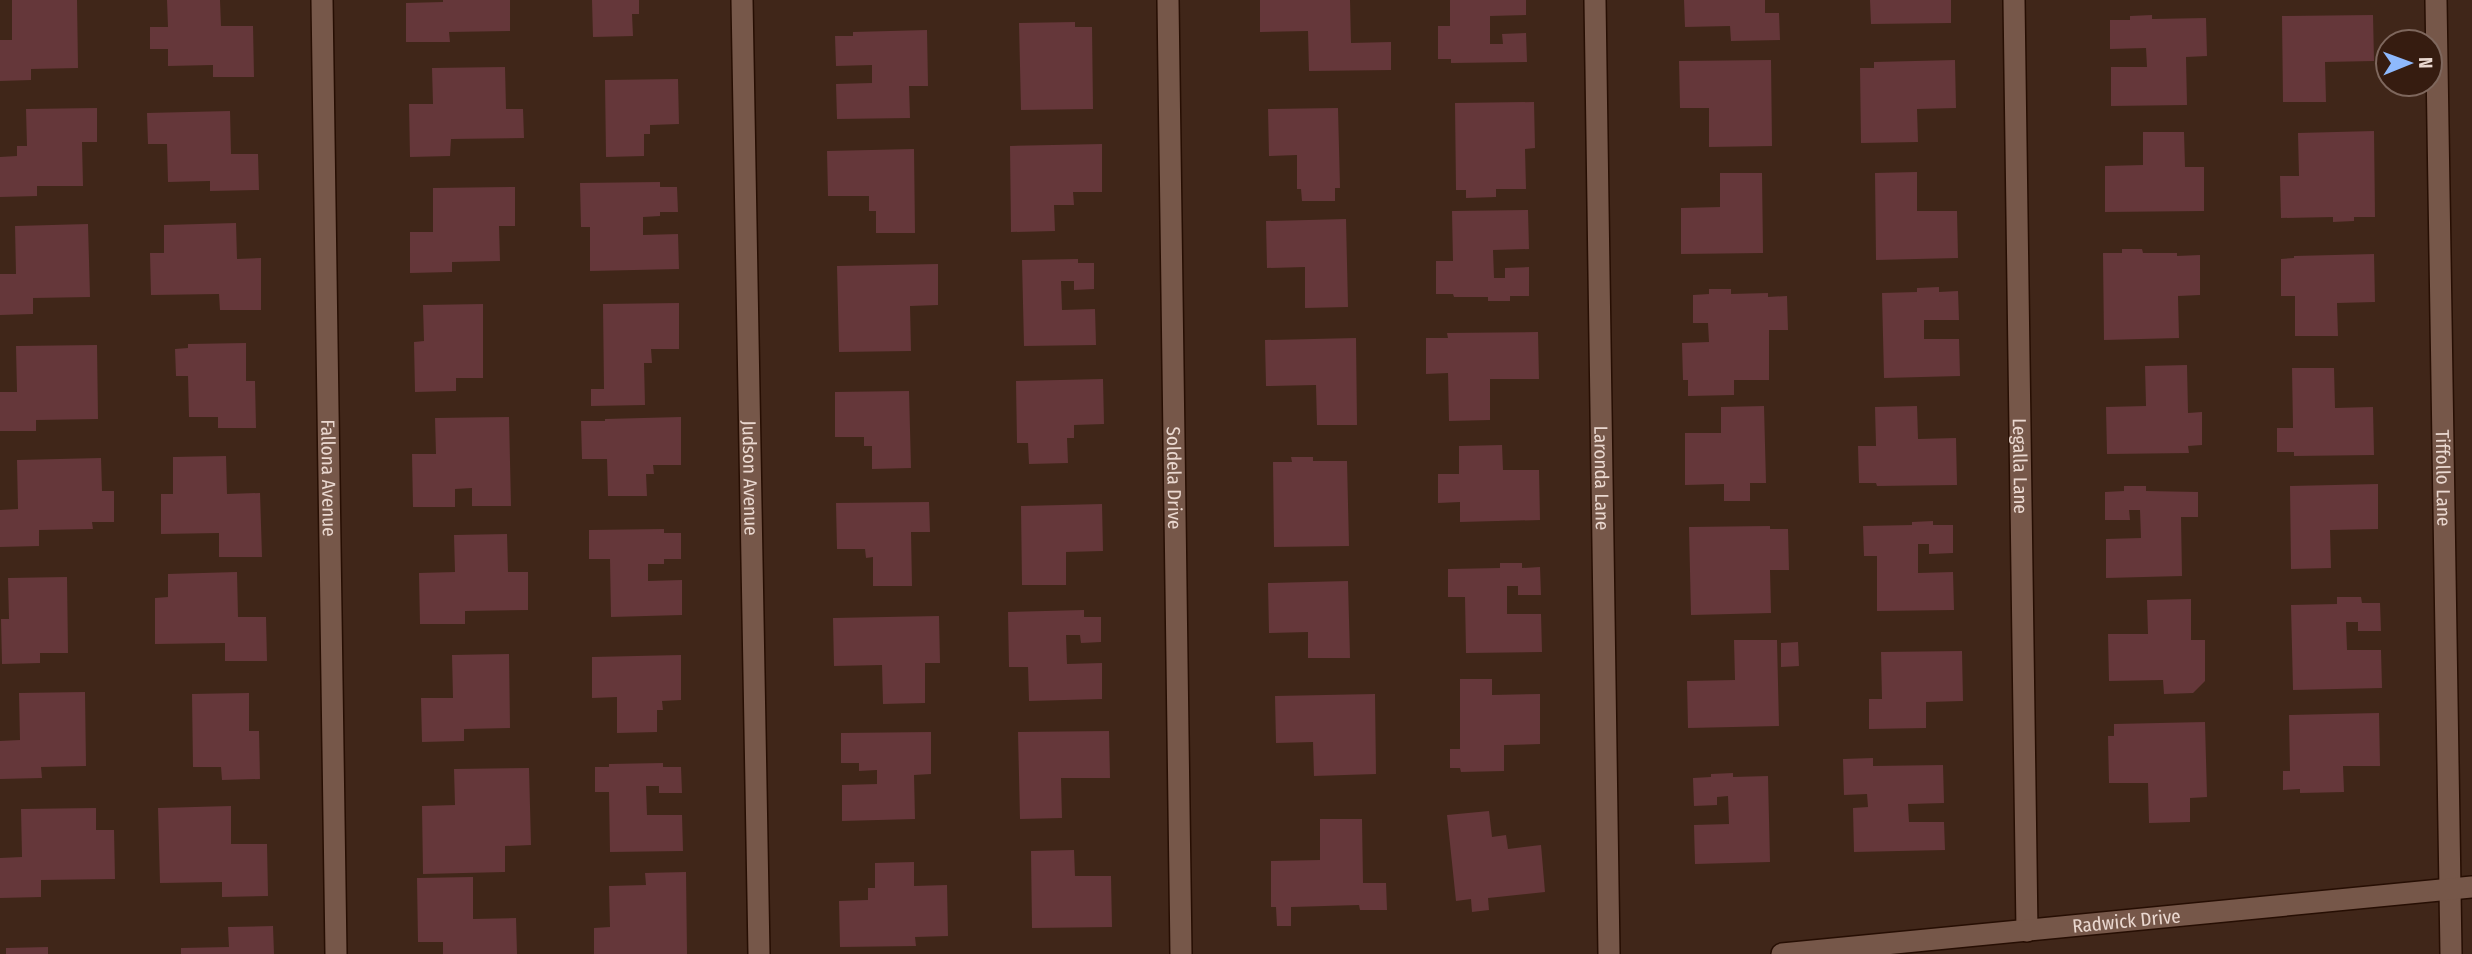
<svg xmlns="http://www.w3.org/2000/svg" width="2472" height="954" viewBox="0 0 2472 954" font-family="'Fira Sans Condensed',sans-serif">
<rect width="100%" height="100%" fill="#402619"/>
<path fill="#65373a" d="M12 0H77L78 68 31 69V80L0 81V40H12Z
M167 0H220L221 26H253L254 77H213V65L168 66V49H150V27H168Z
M443 0H510V31L449 32 450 42H406V3L443 2Z
M592 0H639V14H632L633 36 593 37Z
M1260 0H1350L1351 43 1391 42V70L1309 71 1308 31 1260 32Z
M1450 0H1526V15L1490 16V44H1503L1502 34 1526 33 1527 62 1451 63V59H1438V26H1450Z
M1684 0H1765V13H1779L1780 40 1731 41 1730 26 1685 27Z
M1870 0H1951V23L1871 24Z
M2152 15V19L2206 18 2207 56 2186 57 2187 105 2111 106V67H2147L2146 48 2110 49V20H2130V16Z
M2373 15 2374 61 2325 62 2326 102H2283L2282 16Z
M1075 22V27H1092L1093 109 1021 110 1019 23Z
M927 30 928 86H909L910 118 837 119 836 84 872 83V65L836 66 835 36H853V32Z
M1771 60 1772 146 1709 147V108H1680L1679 61Z
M1955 60 1956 108 1917 109 1918 142 1861 143 1860 68H1874V62Z
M505 67 506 109H523L524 138 451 139 450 156 410 157 409 104H433L432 68Z
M678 79 679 124 650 125V134H644V156L606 157 605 80Z
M1534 102 1535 148 1525 149 1526 189H1496V197L1466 198V190H1456L1455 103Z
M97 108V142H82L83 186H37V196L0 197V157L17 156V146H27L26 109Z
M1338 108 1340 188H1335V201H1302L1301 189H1297V155L1269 156 1268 109Z
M230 111 231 154H258L259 190 210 191V181L168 182 167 144H148L147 113Z
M2374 131 2375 217H2354V221L2333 222V217L2281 218 2280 176H2299L2298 133Z
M2143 132H2184L2185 167H2204V211L2105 212V166L2143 165Z
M1102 144V192H1073L1074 205H1054L1055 231 1011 232 1010 146Z
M914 149 915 233H876V211H869V196H828L827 151Z
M1917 172V211H1957L1958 258 1876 260 1875 173Z
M1720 173H1762L1763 253 1681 254V208L1720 207Z
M660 182V187H677L678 212H660V216L643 217V235L678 234 679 269 590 271V227H581L580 183Z
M515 187V226H499L500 261 452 262V272L410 273V232H433V188Z
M1528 210 1529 249 1493 250 1494 278H1505V268L1529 267V296H1510V301H1488V297H1454L1453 294H1436V261H1453L1452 211Z
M1346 219 1348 307 1305 308V267L1267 268 1266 221Z
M236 223 237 259 261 258V310H220L219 294 151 295 150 253H164V225Z
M88 224 90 297 33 298V314L0 315V274H16L15 226Z
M2122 249H2142L2143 253H2177V256L2200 255V295L2178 296 2179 338 2104 340 2103 253H2122Z
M2374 254 2375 302 2337 303 2338 336H2295V296H2281V259L2294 258V256Z
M1078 259V263H1094V289L1074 290V281H1061L1062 310 1095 309 1096 345 1024 346 1022 260Z
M938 264V305L910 306 911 351 839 352 837 266Z
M1939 287V292L1958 291 1959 320H1924V339H1959L1960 376 1884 378 1882 293 1917 292V288Z
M1709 289H1731V294L1768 293V297L1787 296 1788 330H1769V380H1734V395L1688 396V380H1683L1682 343 1709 342 1708 323H1693V295L1709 294Z
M679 303V349H651L652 363H644L645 405 591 406V389H604L603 304Z
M483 304V378H456V391L415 392 414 342 424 341 423 305Z
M1538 332 1539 379H1490V420L1449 421 1448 373 1426 374V338H1448L1447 333Z
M1356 338 1357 425H1317L1316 385 1266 386 1265 340Z
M246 343V381H255L256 428H218V417H189L188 376H176L175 349 188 348V344Z
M97 345 98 419 36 420V431H0V392H17L16 346Z
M2187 365 2188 413 2202 412V445L2188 446 2189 453 2107 454 2106 407 2146 406 2145 366Z
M2292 368H2334L2335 408 2373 407 2374 455 2294 456V452H2277V428H2293Z
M1103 379 1104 424 1074 425V438H1067L1068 463 1029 464 1028 443H1017L1016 381Z
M909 391 911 468 872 469V446H864V437H835V392Z
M1764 406 1766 483H1750V501H1724V484L1685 485V433H1721V407Z
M1917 406 1918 439 1956 438 1957 485 1877 486 1876 483H1859L1858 446H1876L1875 407Z
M509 417 511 506H472V488L455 489V507H413L412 454H436L435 418Z
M681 417V465H653L654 474H646L647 496H608L607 459H582L581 421H605V419Z
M1502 445 1503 470H1539L1540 520 1460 522V502L1438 503V474H1459V446Z
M226 456 227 494 260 493 262 557H219V533L161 534V494H173V457Z
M1291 457H1313V461H1347L1349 546 1274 547 1273 462H1292Z
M101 458 102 491H114V522H92L93 529 39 530V546L0 547V510L18 509 17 460Z
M2378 484V529L2330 530 2331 568 2291 569 2290 486Z
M2124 486H2146V491L2198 492V517H2181L2182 576 2106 578V539L2141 538 2140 510H2129L2130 520H2105V492L2124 491Z
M929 502 930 532H911L912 586H873V557L866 558 865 549H837L836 503Z
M1102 504 1103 551 1066 552V585H1022L1021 506Z
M1933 521V525H1953V553L1929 554V544H1918V573L1953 572 1954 610 1877 611V556H1864L1863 526 1912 525V522Z
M1770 526V529H1788L1789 570H1770L1771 613 1691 615 1689 527Z
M664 529V533H681V559H664V564H648V581L682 580V615L611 617 610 559H589V530Z
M507 534 508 572H528V610L465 611V624H420L419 573 455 572 454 535Z
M1500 563H1522V568L1540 567 1541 595H1518V586H1507V614H1541L1542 652 1466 653 1465 597H1448V569L1500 568Z
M237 572 238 617H266L267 661H225V643L155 644V598L168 597V574Z
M67 577 68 653H40V663L2 664 1 619H9L8 578Z
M1348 581 1350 658H1308V632L1269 633 1268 583Z
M2337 597H2361L2362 603H2380L2381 631H2358V622H2346L2347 650H2381L2382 688 2293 690 2291 605 2337 604Z
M2191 599V640H2205V681L2193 693 2164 694 2163 680 2109 681 2108 634H2148L2147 600Z
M1084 610V617H1101V642L1081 643 1080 635H1066L1067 664 1102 663V699L1029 701 1028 667H1009L1008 612Z
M939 616 940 663H925V703L883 704 882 665 834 666 833 618Z
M1734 640H1777L1779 726 1688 728 1687 681 1735 680Z
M1798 642 1799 666 1781 667V643Z
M1962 651 1963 701 1926 702V728L1869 729V699H1882L1881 652Z
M509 654 510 728 464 729V741L422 742 421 698H453L452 655Z
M681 655V700L662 701 663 710H657V732L617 733V697L592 698V657Z
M1460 679H1492V695L1540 694V744L1504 745V771L1461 772 1460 768H1450V749H1460Z
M85 692 86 766 41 767 42 778 0 779V741L20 740 19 693Z
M249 693V731H259L260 779 222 780 221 767H193L192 694Z
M1375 694 1376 774 1314 776 1313 742 1276 743 1275 696Z
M2379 713 2380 766H2343L2344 792 2300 793V789L2283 790V771H2290L2289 715Z
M2205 722 2207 797 2190 798V822L2149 823 2148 783H2109L2108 736H2114V724Z
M1109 731 1110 778H1061L1062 818 1020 819 1018 732Z
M931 732V774L914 775 915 819 842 821V785L877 784V770L859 771V763H841V733Z
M1873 758V766L1943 765 1944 803 1908 804 1909 822H1944L1945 850 1854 852 1853 808 1868 807 1867 794 1844 795 1843 759Z
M663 763V767H681L682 793H659V786H646L647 815H682L683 851 610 852 609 792H595V767H609V764Z
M529 768 531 845 505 846V872L423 874 422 806 455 805 454 769Z
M1733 773V777L1768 776 1770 862 1695 864 1694 825 1729 824 1728 796 1717 797V805L1694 806 1693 778 1711 777V774Z
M231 806V844H267L268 896 222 897V882L160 883 158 808Z
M96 808V830H114L115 879 41 880V897L0 898V858L22 857 21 809Z
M1489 811 1492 837 1506 835 1508 849 1541 845 1545 892 1488 898 1489 910 1472 912 1471 899 1456 901 1447 815Z
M1320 819H1362L1363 883H1386L1387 910H1360L1359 905 1291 907V926H1277L1276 907H1271V861L1320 860Z
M1074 850 1075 876H1111L1112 927 1032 928 1031 851Z
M914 862V886L947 885 948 936 915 937 916 946 840 947 839 901 868 900V888H875V863Z
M686 872 687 954H594V928L610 927 609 886 646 885 645 873Z
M473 877V919L516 918 517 954H443V942H418L417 878Z
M273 926 274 954H181V948L229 947 228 927Z
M48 947V954H6V948Z"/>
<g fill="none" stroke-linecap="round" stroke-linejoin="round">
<defs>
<g id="minor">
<path id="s1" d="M322 0 336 954"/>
<path id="s2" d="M742 0 759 954"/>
<path id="s3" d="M1168 0 1181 954"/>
<path id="s4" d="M1595 0 1609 954"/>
<path id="s5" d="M2014 0 2027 931"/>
<path id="s6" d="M2436 0 2451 954"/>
<path id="s7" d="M1782 954 2472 887"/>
</g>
</defs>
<use href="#minor" stroke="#260e03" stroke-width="24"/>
<use href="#minor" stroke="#765749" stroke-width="21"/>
</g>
<g text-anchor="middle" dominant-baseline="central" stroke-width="6" stroke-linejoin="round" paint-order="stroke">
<g font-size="19" fill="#ead8d0" stroke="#361c10">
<text stroke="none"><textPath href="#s5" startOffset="466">Legalla Lane</textPath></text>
<text stroke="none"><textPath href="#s1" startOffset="478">Fallona Avenue</textPath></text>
<text stroke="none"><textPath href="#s2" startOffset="478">Judson Avenue</textPath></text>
<text stroke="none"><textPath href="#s3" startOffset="478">Soldela Drive</textPath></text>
<text stroke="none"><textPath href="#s4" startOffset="478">Laronda Lane</textPath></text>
<text stroke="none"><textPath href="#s6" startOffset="478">Tiffollo Lane</textPath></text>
<text stroke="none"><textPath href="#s7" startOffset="346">Radwick Drive</textPath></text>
</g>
</g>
<g transform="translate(2409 63) rotate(89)"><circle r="33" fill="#361c10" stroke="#7e675d" stroke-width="2"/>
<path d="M0-5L12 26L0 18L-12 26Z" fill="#8eb9fd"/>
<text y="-10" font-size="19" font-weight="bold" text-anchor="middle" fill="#ead8d0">N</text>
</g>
</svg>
